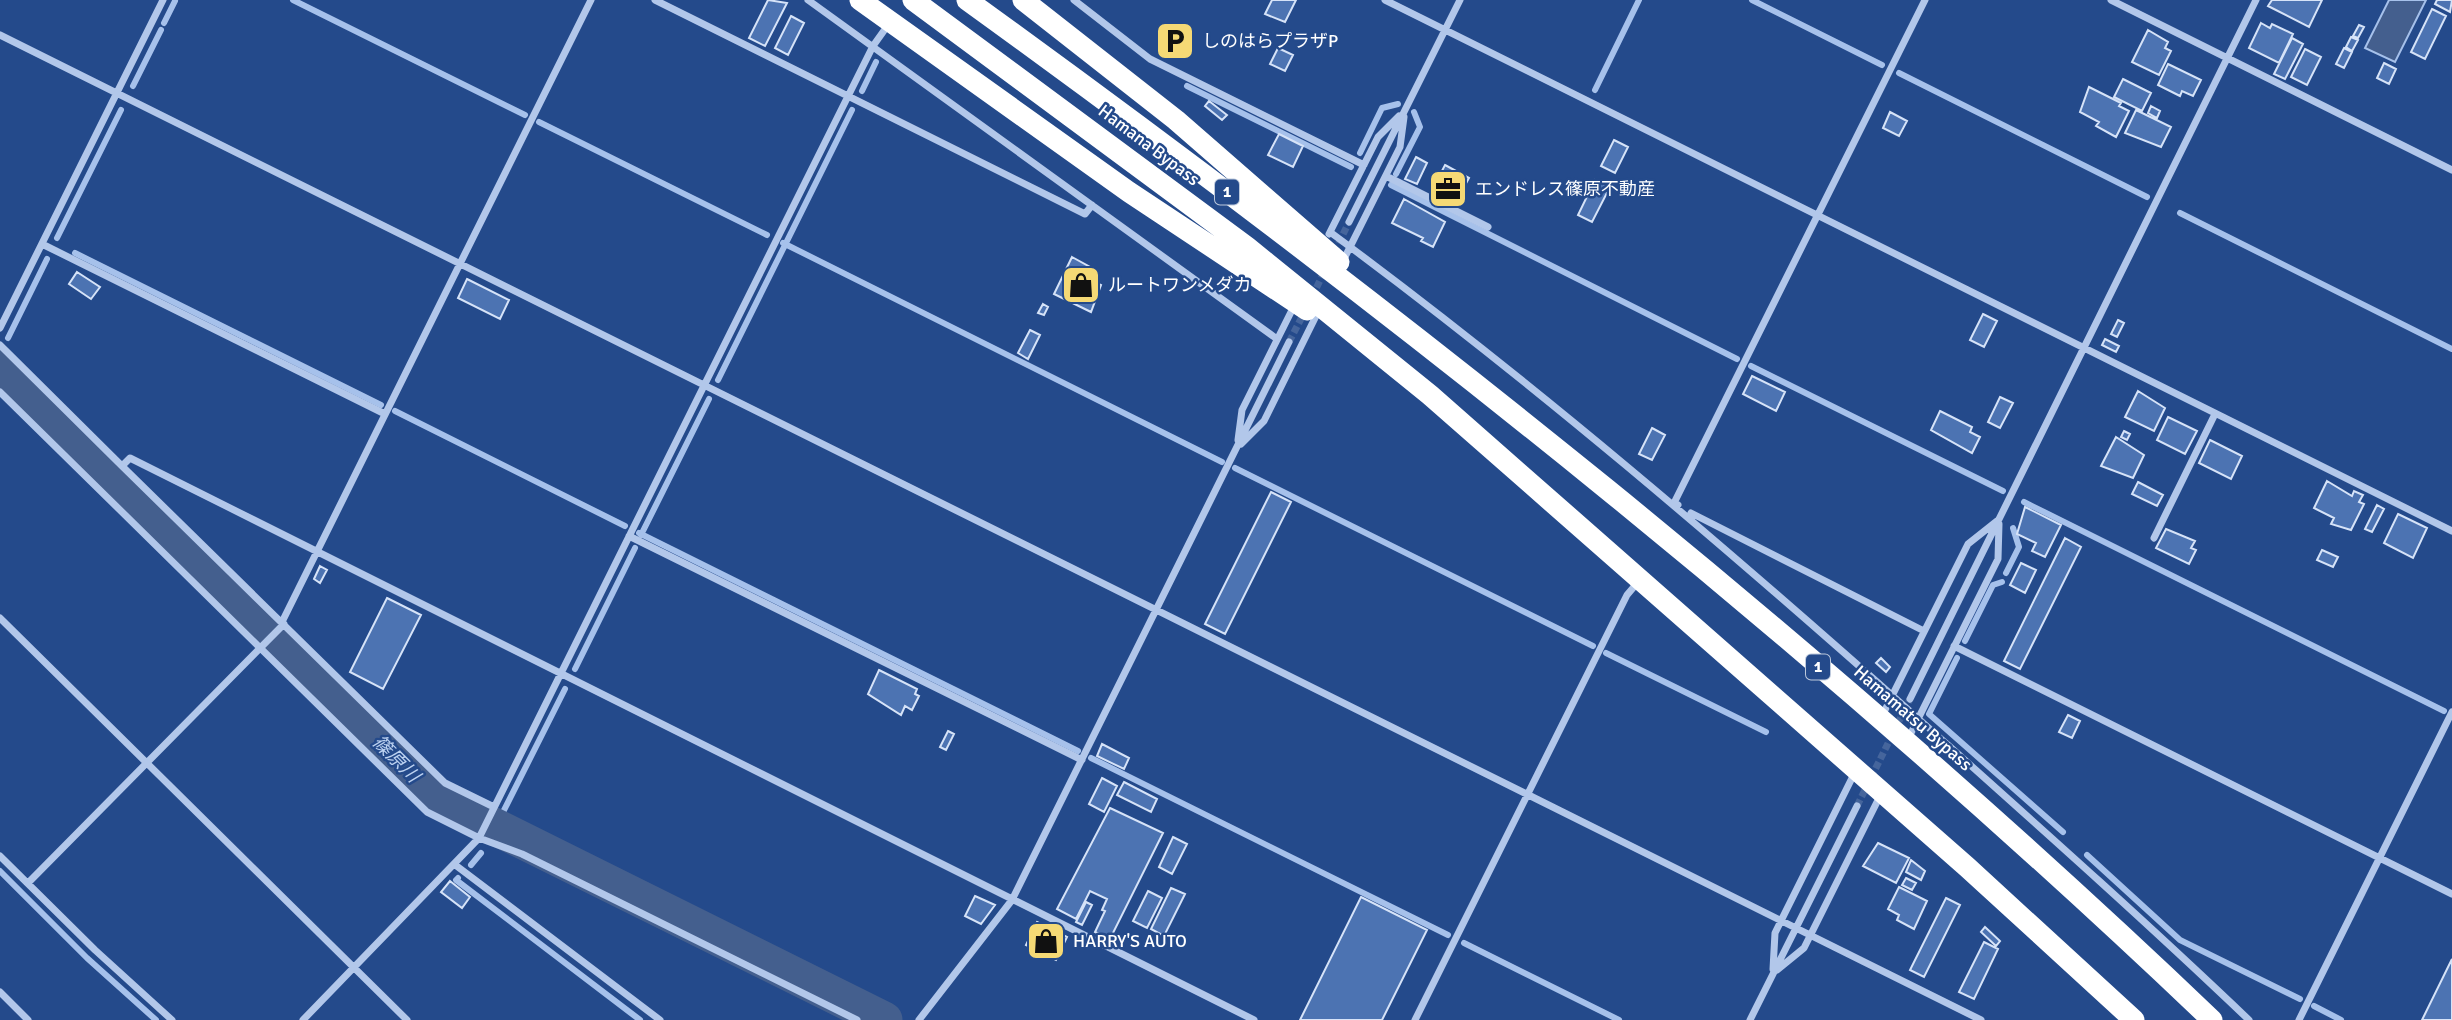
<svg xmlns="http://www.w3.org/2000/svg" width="2452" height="1020" viewBox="0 0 2452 1020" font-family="Signika,'Noto Sans JP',sans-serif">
<rect width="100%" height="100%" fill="#244a8b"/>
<path fill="#445f8e" stroke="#a6c1eb" stroke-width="2" d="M2389 0H2426L2395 62 2365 48Z"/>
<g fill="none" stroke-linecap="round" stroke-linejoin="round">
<path stroke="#a6c1eb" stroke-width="6" d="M293 0 525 115
M1752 0 1882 65
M164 23 175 1
M1899 73 2147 197
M133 86 161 30
M1187 86 1351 167
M1595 90 1639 0
M862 91 876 62
M539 122 767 235
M1360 153 1382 108 1398 104
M1396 174 1420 127 1414 112
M1391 185 1737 359
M2180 213 2452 349
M57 238 121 110
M783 243 1222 462
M75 253 381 405
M8 338 47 259
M1751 366 2003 491
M718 380 852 110
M395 411 625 526
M1235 468 1593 646
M2024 502 2444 711
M639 533 1078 751
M641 535 709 399
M2006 573 2019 547 2013 528
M1965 641 1993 585 2002 582
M1606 653 1766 732
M1957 658 1929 714 2063 832
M575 669 635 548
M1091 758 1448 935
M491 836 565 689
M2087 855 2180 940 2300 999
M471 865 481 853
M0 871 87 958 156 1020
M458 878 456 880 640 1020
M1464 943 1619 1020
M2314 1006 2341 1020"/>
<path stroke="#445f8e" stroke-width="37" d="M0 368 435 797 884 1020"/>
</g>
<path fill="#4c73b2" stroke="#d6e3f8" stroke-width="2" d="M768 0 787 3 765 46 749 38Z
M1272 0H1296L1285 22 1265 14Z
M2272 0H2322L2309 27 2268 6Z
M2437 0H2452L2450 12 2435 4Z
M2432 9 2446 16 2425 59 2411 52Z
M791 16 804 23 788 55 775 48Z
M2261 23 2270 28 2272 24 2293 34 2279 63 2249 48Z
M2359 25 2364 27 2358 38 2353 36Z
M2148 30 2168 42 2165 48 2171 51 2159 75 2132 62Z
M2351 37 2358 40 2352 51 2346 47Z
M2292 38 2303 44 2285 79 2274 74Z
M1278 48 1293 55 1285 71 1270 64Z
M2344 48 2352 52 2344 68 2336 64Z
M2305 49 2321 57 2307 85 2291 77Z
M2384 63 2396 69 2389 84 2377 78Z
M2168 64 2201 80 2193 96 2182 91 2180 96 2158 85Z
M2123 79 2151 93 2142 111 2114 97Z
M2089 87 2121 103 2119 106 2129 111 2116 137 2096 126 2099 122 2080 112Z
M1209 101 1227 115 1222 120 1205 106Z
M2151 106 2160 111 2157 118 2148 113Z
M2136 110 2171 127 2161 147 2125 133Z
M1890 112 1907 121 1899 136 1883 128Z
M1279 134 1303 146 1293 167 1268 155Z
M1614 140 1628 147 1615 173 1601 166Z
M1416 157 1427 163 1417 184 1405 179Z
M1445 165 1469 178 1457 200 1433 188Z
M1595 180 1610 187 1592 222 1578 215Z
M1404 199 1445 222 1433 247 1421 241 1423 238 1392 223Z
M1072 257 1090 267 1088 271 1098 275 1094 282 1101 285 1091 312 1054 294Z
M77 272 100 287 91 299 69 284Z
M467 279 509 300 500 319 458 298Z
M1043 304 1048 307 1044 315 1038 313Z
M1983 314 1997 321 1984 347 1970 340Z
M2118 320 2124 323 2117 337 2111 334Z
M1030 330 1040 335 1028 359 1018 353Z
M2105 339 2119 346 2116 352 2102 345Z
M1752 376 1785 392 1776 411 1743 394Z
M2138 391 2165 408 2154 431 2125 417Z
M2000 397 2013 403 2000 428 1988 422Z
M1940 411 1972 427 1970 432 1980 437 1972 453 1931 430Z
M2168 417 2197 431 2185 454 2157 440Z
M1652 428 1665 435 1652 460 1639 454Z
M2124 431 2130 434 2127 440 2121 437Z
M2116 437 2144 455 2133 478 2101 466Z
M2210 440 2242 456 2231 479 2199 463Z
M2327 481 2352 496 2354 491 2363 495 2359 502 2364 504 2351 530 2331 524 2334 518 2314 508Z
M2138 482 2163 495 2157 506 2132 494Z
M1271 492 1291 502 1225 634 1205 624Z
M2377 505 2384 509 2372 532 2365 529Z
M2025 507 2061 525 2045 557 2032 551 2036 543 2017 534Z
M2398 514 2427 528 2413 558 2384 543Z
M2166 529 2195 541 2191 548 2196 550 2189 564 2156 548Z
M2065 538 2081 547 2020 669 2004 661Z
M2322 550 2338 557 2333 567 2317 560Z
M2021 563 2036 570 2025 593 2010 585Z
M320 566 327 570 320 583 314 579Z
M387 598 421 615 383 689 350 672Z
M1881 658 1890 667 1886 672 1876 663Z
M879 670 917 689 915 694 919 696 912 710 905 706 901 715 868 694Z
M2068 715 2080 721 2072 738 2059 732Z
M948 731 954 734 946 750 940 747Z
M1102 744 1129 758 1124 769 1097 756Z
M1102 778 1117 786 1104 812 1089 804Z
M1124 782 1157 799 1151 812 1117 795Z
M1110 808 1163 833 1110 939 1095 932 1105 911 1102 910 1107 899 1090 891 1076 919 1057 909Z
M1173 837 1187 844 1172 874 1159 867Z
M1878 843 1909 858 1896 883 1863 866Z
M1911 860 1925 871 1921 880 1906 872Z
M1906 878 1916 883 1912 890 1902 885Z
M450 881 470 897 462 908 441 892Z
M1899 887 1927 901 1914 929 1897 920 1899 915 1888 909Z
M1171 888 1185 894 1164 936 1151 929Z
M1148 891 1162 898 1147 928 1133 921Z
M975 896 995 905 981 924 965 916Z
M1361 897 1427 930 1382 1020H1300Z
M1946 898 1960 905 1924 977 1910 970Z
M1086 902 1092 905 1082 925 1076 922Z
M1037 922 1067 937 1056 960 1026 945Z
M1985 927 2000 941 1996 946 1981 932Z
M1984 942 1998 949 1974 999 1959 992Z
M2452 959V1020H2422Z"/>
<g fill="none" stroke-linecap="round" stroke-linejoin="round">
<path stroke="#45659c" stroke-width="7" stroke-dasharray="7 3.5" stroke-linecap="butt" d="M1334 253 1349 222
M1312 297 1325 270
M1289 342 1305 311
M1857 806 1910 699"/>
<path stroke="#b2c7ea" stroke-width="7" d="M655 0 1085 214 1092 205
M808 0 1277 339
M1074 0 1150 59 1364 165
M1385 0 2452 531
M2111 0 2452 170
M0 35 1981 1020
M1386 176 1488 227
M1349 222 1460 0
M1330 232C1533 382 1724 546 1912 713 2025 814 2139 915 2249 1020
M1329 234 1378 137 1399 116
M42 244 385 414
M1342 263 1400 147 1404 117
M0 328 163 0
M0 345 122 466 130 458 1254 1020
M0 392 427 812 479 838 522 854 857 1020
M1238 440 1242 410 1295 304
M1241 444 1264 421 1316 316
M122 466 445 783 494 807
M1678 505 1674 503 1925 0
M1691 513 1924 631
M629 536 1082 760
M2154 538 2215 414
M0 618 407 1020
M282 622 591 0
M1954 646 2452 894
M1910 699 2256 0
M1882 716 1968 544 1997 521
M1908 739 1998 559 1999 524
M0 856 95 950 172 1020
M454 864 660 1020
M28 883 284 624
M1773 969 1775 933 1855 772
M1777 970 1804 948 1880 796
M0 992 28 1020
M303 1020 479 838 873 46 888 25
M919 1020 1012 900 1289 342
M1415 1020 1627 595 1638 582
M1750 1020 1857 806
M2299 1020 2452 712"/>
<path stroke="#fff" stroke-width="21" d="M860 0 1129 192 1307 310
M913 0 1247 247 1430 395 1967 867 2134 1020
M967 0C1401 314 1824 650 2212 1020
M1023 0 1176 120 1339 262"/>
</g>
<defs>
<symbol id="parking-square" viewBox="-11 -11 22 22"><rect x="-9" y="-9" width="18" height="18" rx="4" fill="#f5d975" stroke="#244a8b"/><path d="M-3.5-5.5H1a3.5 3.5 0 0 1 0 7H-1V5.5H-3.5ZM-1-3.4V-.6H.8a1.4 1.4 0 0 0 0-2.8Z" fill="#111"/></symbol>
<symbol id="office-square" viewBox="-11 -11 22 22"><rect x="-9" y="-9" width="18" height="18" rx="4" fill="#f5d975" stroke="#244a8b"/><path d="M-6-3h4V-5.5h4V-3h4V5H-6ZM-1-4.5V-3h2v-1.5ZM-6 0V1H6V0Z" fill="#111"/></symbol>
<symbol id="shop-square" viewBox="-11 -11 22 22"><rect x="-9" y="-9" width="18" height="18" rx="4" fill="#f5d975" stroke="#244a8b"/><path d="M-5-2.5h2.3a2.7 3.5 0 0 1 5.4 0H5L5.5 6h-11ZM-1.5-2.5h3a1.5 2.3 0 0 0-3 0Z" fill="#111"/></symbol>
</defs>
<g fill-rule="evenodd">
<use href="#parking-square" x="1153" y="19" width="44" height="44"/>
<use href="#office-square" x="1426" y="167" width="44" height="44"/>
<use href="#shop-square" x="1059" y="263" width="44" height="44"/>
<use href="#shop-square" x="1024" y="919" width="44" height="44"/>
</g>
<g text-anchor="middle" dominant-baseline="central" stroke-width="5" stroke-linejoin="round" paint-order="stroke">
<g fill="#244a8b" stroke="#bdc9dc" stroke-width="2">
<rect x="1215" y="179.5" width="24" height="25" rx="5"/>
<rect x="1806" y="654.5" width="24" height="25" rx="5"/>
</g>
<g font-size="16" font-weight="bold" fill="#fff">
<text x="1227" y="192">1</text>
<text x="1818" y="667">1</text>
</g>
<g font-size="18" fill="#fff" stroke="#244a8b" text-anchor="start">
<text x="1202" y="41">しのはらプラザP</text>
<text x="1475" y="189">エンドレス篠原不動産</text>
<text x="1108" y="285">ルートワンメダカ</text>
<text x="1073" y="941">HARRY'S AUTO</text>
</g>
<g font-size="18" fill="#fff" stroke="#244a8b">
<text transform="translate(1149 145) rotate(37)">Hamana Bypass</text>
<text transform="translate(1913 718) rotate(41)">Hamamatsu Bypass</text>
</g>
<g font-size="19" font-style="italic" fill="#bdd2f1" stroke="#244a8b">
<text transform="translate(396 759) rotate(45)">篠原川</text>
</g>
</g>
</svg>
